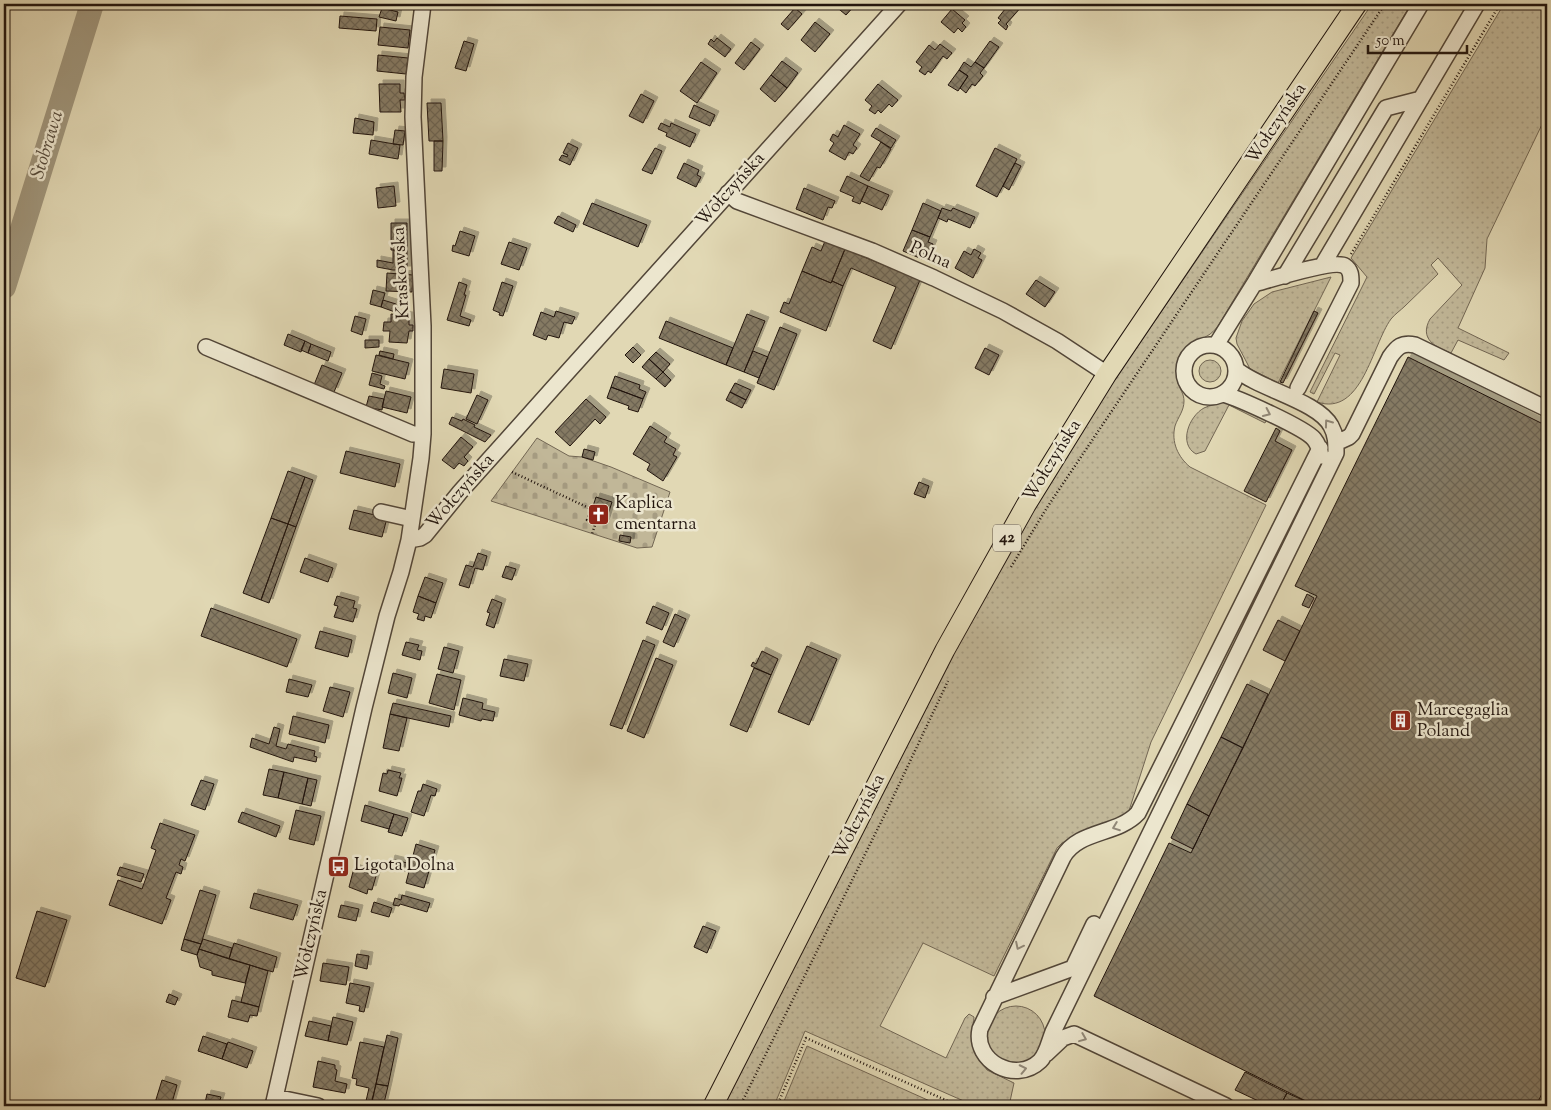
<svg xmlns="http://www.w3.org/2000/svg" width="1551" height="1110" viewBox="0 0 1551 1110" font-family="'Sorts Mill Goudy',serif">
<defs>
<pattern id="grass-dots" width="8" height="8" patternUnits="userSpaceOnUse" patternTransform="scale(1.25)"><rect width="8" height="8" fill="#c1b798"/><path d="M2 2h.1M6 6h.1" fill="none" stroke="#a69c82" stroke-width="1.8" stroke-linecap="round"/></pattern>
<pattern id="cemetery-stones" width="16" height="16" patternUnits="userSpaceOnUse" patternTransform="scale(1.25)"><rect width="16" height="16" fill="#c1b798"/><path d="M2 7V4a2 2 0 0 1 4 0v3zM10 15v-3a2 2 0 0 1 4 0v3z" fill="#a69c82"/></pattern>
<pattern id="building-cross-hatch" width="8" height="8" patternUnits="userSpaceOnUse" patternTransform="scale(1.25)"><rect width="8" height="8" fill="#857a64"/><path d="M0 0l8 8M0 8l8-8" fill="none" stroke="#6c6351"/></pattern>
<filter id="shadow"><feDropShadow dx="4" dy="-4" stdDeviation="0" flood-color="#0004"/></filter>
</defs>
<rect width="100%" height="100%" fill="#e1d8b4"/>
<filter id="stains"><feTurbulence type="fractalNoise" baseFrequency=".004" numOctaves="4"/><feColorMatrix values="0 0 0 0 .2 0 0 0 0 .09 0 0 0 0 .02 0 0 0 .5 -.17"/></filter>
<radialGradient id="worn" r=".72"><stop offset=".6" stop-color="#630" stop-opacity="0"/><stop offset="1" stop-color="#630" stop-opacity=".3"/></radialGradient>
<path fill="url(#grass-dots)" stroke="#726653" d="M1372 4H1411L1218 326C1215 330 1211 334 1207 336 1199 341 1189 342 1184 350 1178 360 1175 372 1178 383 1180 389 1184 394 1184 401 1184 411 1178 417 1175 426 1171 442 1178 457 1190 467L1266 505 1151 742 1127 817 1062 843 1057 848 994 976 923 943 880 1026 946 1058 965 1018 969 1014 974 1017 972 1040 976 1055 987 1070 1014 1083 1009 1106H975L805 1031 774 1106H724L952 651 1059 461Z
M1504 4H1547V114L1487 239 1485 268 1458 328 1509 353 1504 360 1458 340 1451 353C1435 347 1419 339 1430 319L1462 285 1438 258 1431 265 1438 274C1427 285 1416 295 1405 306 1401 310 1395 314 1391 319 1372 345 1362 417 1317 402L1340 355 1335 353 1314 394 1310 392 1367 277 1351 258Z
M1331 277 1278 383 1250 369 1247 363 1237 344 1236 338 1242 321 1254 304 1272 292Z
M1199 371a11 11 0 1 1 22 0a11 11 0 1 1-22 0Z
M1223 402H1228L1267 419 1265 423 1229 405 1205 451 1196 454C1178 444 1189 416 1204 408 1209 405 1217 405 1223 402Z
M987 1035a29 29 0 1 1 58 0a29 29 0 1 1-58 0Z
M807 1046 941 1106H782Z"/>
<path fill="url(#cemetery-stones)" stroke="#726653" d="M537 438 569 456 582 457 611 467 670 492 652 547 637 548 491 501Z"/>
<g fill="none" stroke-linecap="round" stroke-linejoin="round">
<path stroke="#a0967c" stroke-width="24" d="M4 287 92 4"/>
</g>
<path fill="url(#building-cross-hatch)" stroke="#22150e" filter="url(#shadow)" d="M835 4H856L846 15 834 5Z
M1009 4H1019L1022 6 1006 24 1008 26 1006 30 998 23 1001 20 998 18Z
M382 8 398 12 396 21 379 17Z
M795 8 802 14 788 30 781 24Z
M952 9 965 20 962 23 966 27 962 32 958 28 954 33 941 22Z
M340 16 377 19 376 31 339 28Z
M815 22 830 34 815 52 801 40Z
M380 27 410 30 408 48 378 45Z
M717 38 731 49 725 57 708 44 711 39 714 42Z
M464 41 474 44 466 71 455 68Z
M990 41 999 47 984 68 975 62Z
M751 42 760 49 744 70 735 63Z
M940 44 952 53 947 59 943 56 931 73 928 71 925 75 919 71 922 67 916 62 929 45 935 50Z
M378 55 408 58 406 74 377 71Z
M782 61 798 73 787 88 771 75Z
M701 62 717 73 697 103 680 91Z
M964 62 971 67 975 62 984 68 980 73 983 76 975 86 972 84 966 93 960 88 968 76 959 70Z
M959 70 968 76 958 91 948 85Z
M771 75 787 88 775 102 760 89Z
M379 84H400V93H404L405 100H400L401 112H380Z
M878 84 898 100 892 107 889 104 881 113 878 110 875 114 869 110 872 106 865 100Z
M641 94 654 101 643 123 629 116Z
M427 103H441L443 141H429Z
M694 105 715 115 710 126 689 117Z
M355 118 374 122 373 135 353 133Z
M661 123 670 127 671 123 696 134 690 147 666 136 667 133 658 129Z
M844 125 860 134 853 145 857 148 853 154 849 152 845 160 829 151 834 143 830 140 833 134 838 137Z
M876 128 896 140 891 148 871 136Z
M395 130 405 131 403 145 393 144Z
M371 140 400 145 398 159 369 154Z
M434 141H443L442 171H434Z
M881 142 891 149 880 168 877 167 869 181 860 176Z
M568 143 578 148 570 165 559 160 562 155 567 157 568 155 563 153Z
M655 148 662 151 652 174 642 170Z
M995 148 1017 159 997 197 976 186Z
M684 163 699 170 697 175 701 177 696 187 677 178Z
M1015 163 1021 166 1009 190 1003 186Z
M847 176 868 186 860 204 852 201 854 197 840 191Z
M394 186 396 206 378 208 376 188Z
M868 186 889 195 882 210 861 201Z
M804 188 835 201 832 208 828 207 823 220 796 209Z
M592 203 647 225 638 247 583 224Z
M923 203 941 211 930 237 912 230Z
M942 208 951 211 953 208 975 217 970 228 948 219 947 222 938 218Z
M558 216 576 225 573 232 554 223Z
M391 223H407V250H391Z
M912 230 930 237 928 242 933 244 930 251 925 249 922 259 903 251Z
M460 231 475 236 469 256 452 251 453 245 455 246Z
M825 241 845 249 831 283 802 271 812 247 821 251Z
M509 242 527 248 519 270 501 264Z
M845 249 920 280 891 349 873 341 896 287 851 268 843 286 832 281Z
M974 249 981 253 978 258 982 260 973 278 955 268 964 251 971 255Z
M393 250H407V270H393L377 267V260L393 263Z
M802 271 831 283 832 281 843 286 826 331 780 312 784 302 789 304Z
M387 273 413 275 412 292 386 291Z
M1036 280 1055 292 1045 307 1026 294Z
M459 282 467 285 464 295H466L460 316 471 320 469 326 447 320Z
M502 282 513 286 503 316 499 315 500 313 493 310Z
M373 290 385 293 381 307 370 304Z
M383 300 396 304 395 312 381 307Z
M556 311 575 317 572 324 564 322 559 338 548 335 546 340 533 335 541 312 554 317Z
M1314 311 1318 313 1283 383 1280 382Z
M391 314 409 316V325H413V331H409L407 343 389 342 390 331H383L384 322H391Z
M747 314 765 321 744 372 726 365Z
M355 316 366 319 362 335 351 331Z
M666 321 733 348 726 365 659 338Z
M780 327 797 334 774 390 757 383Z
M288 334 305 341 301 352 284 345Z
M365 340H379V347L365 348Z
M305 341 311 344 308 353 301 350Z
M311 344 331 352 328 361 308 353Z
M633 347 641 355 633 363 625 355Z
M985 348 999 355 989 375 975 368Z
M380 351 394 354 393 359 379 355Z
M753 351 768 357 759 378 744 372Z
M656 352 670 364 663 372 649 359Z
M376 355 409 363 405 379 372 371Z
M1408 357 1547 426V1083L1536 1106H1316L1094 996 1169 843 1191 853 1317 596 1295 586Z
M649 359 663 372 656 379 642 367Z
M322 365 342 373 334 392 314 385Z
M444 369 474 374 471 393 441 388Z
M663 372 671 380 665 387 656 379Z
M372 373 382 376 380 384 385 386 384 389 369 385Z
M615 376 640 385 639 389 646 392 643 399 611 387Z
M735 383 751 390 746 400 730 392Z
M611 387 643 399 638 412 628 409 629 406 607 398Z
M386 391 411 397 407 413 382 407Z
M730 392 746 400 742 408 726 400Z
M477 395 488 400 477 424 466 419Z
M369 396 384 399 382 410 366 407Z
M586 399 606 417 600 424 595 419 570 446 555 432Z
M452 417 462 421 463 419 475 425 474 427 491 435 485 442 449 424Z
M650 426 667 437 664 442 676 449 673 455 677 457 663 481 647 470 650 464 633 454Z
M1276 428 1280 431 1275 441 1292 450 1266 502 1244 491Z
M461 437 473 447 464 457 468 461 464 466 459 463 454 469 442 460Z
M584 449 595 452 593 460 582 457Z
M346 451 400 464 395 487 340 473Z
M288 471 305 477 288 524 271 518Z
M305 477 313 480 296 527 288 524Z
M919 482 929 486 925 498 914 494Z
M596 497 612 502 605 524 589 519Z
M354 510 387 518 382 537 349 529Z
M271 518 288 524 261 600 243 593Z
M288 524 296 527 269 603 261 600Z
M620 535 631 537 630 543 619 541Z
M478 553 487 556 483 570 475 568 469 588 459 585 466 565 473 567Z
M305 558 333 568 328 582 300 572Z
M506 566 516 569 512 580 502 577Z
M425 577 443 583 436 603 418 596Z
M1307 594 1314 598 1309 608 1302 605Z
M337 596 355 601 353 608 357 609 353 622 334 617 338 606 334 605Z
M418 596 436 603 431 618 425 616 424 621 417 619 419 614 413 612Z
M492 599 502 603 494 628 486 625 490 613 487 612Z
M653 606 669 613 662 630 646 623Z
M211 608 297 639 287 667 201 636Z
M675 614 686 619 674 647 663 642Z
M1278 620 1300 631 1285 661 1263 650Z
M320 631 352 640 348 657 315 648Z
M643 640 655 645 622 729 610 725Z
M406 642 419 645 417 650 422 651 420 660 402 655Z
M807 646 837 659 809 725 778 712Z
M444 647 459 651 453 673 438 669Z
M762 651 778 659 771 675 751 666 753 662 756 664Z
M656 658 673 665 644 738 627 731Z
M504 659 528 664 524 681 500 676Z
M754 668 771 675 747 732 730 725Z
M393 673 412 678 407 698 388 693Z
M437 674 461 680 454 710 429 703Z
M289 679 312 685 308 697 286 692Z
M1247 684 1268 694 1243 748 1221 737Z
M330 687 350 692 343 717 323 711Z
M463 698 483 703 482 709 495 712 493 721 482 719 481 721 459 715Z
M393 703 451 716 449 727 390 714Z
M390 714 407 718 399 751 383 748Z
M293 716 329 725 325 743 289 734Z
M274 727 280 729 276 746 286 749 288 744 315 751 314 756 317 757 316 762 294 757 293 762 250 747 252 738 269 744Z
M1221 737 1243 748 1209 816 1187 804Z
M269 769 284 772 278 798 263 795Z
M388 770 401 773 399 778H402L397 796 379 791 383 773 387 774Z
M284 772 308 778 302 804 278 798Z
M308 778 317 780 311 806 302 804Z
M201 780 214 784 205 810 191 805Z
M423 784 437 789 435 796 431 795 424 816 411 812 418 791H421Z
M1187 804 1209 816 1193 849 1171 838Z
M365 805 394 814 389 829 361 821Z
M296 810 321 816 314 845 289 839Z
M242 812 280 826 276 837 238 822Z
M394 814 408 818 402 836 388 832Z
M160 823 195 835 185 861 181 859 179 865 183 867 181 874 176 872 166 898 171 900 162 924 109 905 118 880 142 889 156 850 151 848Z
M416 844 435 850 424 888 406 883Z
M391 859 411 864 409 872 389 867Z
M120 867 144 874 141 882 117 875Z
M354 868 376 876 372 890 368 889 367 894 349 887Z
M200 890 216 895 201 944 184 939Z
M254 893 298 905 293 920 250 908Z
M402 895 430 903 427 912 400 904 399 906 393 905 395 898 401 900Z
M374 902 392 908 389 917 371 912Z
M341 905 359 909 356 921 338 917Z
M37 911 67 920 45 987 16 978Z
M703 926 716 931 707 953 694 947Z
M184 939 201 944 197 955 181 950Z
M203 939 232 948 229 959 199 949Z
M234 943 277 957 273 972 229 959Z
M199 949 250 965 245 983 212 975V971L200 967 197 955Z
M357 954 369 956 367 969 355 966Z
M323 963 349 967 346 985 320 981Z
M250 965 268 971 259 1007 241 1002Z
M350 983 370 987 364 1012 359 1011 360 1006 346 1003Z
M169 994 178 998 175 1005 166 1002Z
M232 1000 259 1007 257 1016 250 1015 248 1022 228 1017Z
M333 1017 353 1022 347 1045 328 1041Z
M309 1021 331 1026 328 1041 305 1036Z
M387 1035 398 1038 388 1086 376 1084Z
M203 1036 227 1044 222 1059 198 1051Z
M228 1042 253 1051 247 1068 222 1059Z
M360 1042 384 1047 372 1102 366 1101 369 1088 356 1085 357 1079 352 1078Z
M318 1061 335 1065V1069L337 1070 335 1081 347 1084 345 1093 313 1087Z
M1245 1072 1287 1093 1280 1106H1269L1235 1090Z
M162 1080 177 1085 171 1106H154Z
M376 1084 388 1086 384 1103 372 1100Z
M1287 1093 1316 1106H1280Z
M207 1094 221 1097 218 1106 205 1103Z"/>
<g fill="none" stroke-linecap="round" stroke-linejoin="round">
<defs>
<path id="minor" d="M728 193 737 201 872 251 934 278 1003 311 1057 341 1107 374
M1322 266 1477 4
M1285 276 1386 108 1421 99
M1254 284 1421 4
M1184 371a26 26 0 1 1 52 0a26 26 0 1 1-52 0Z
M1216 345 1254 284C1269 280 1334 259 1345 266 1351 270 1351 276 1351 283L1298 388
M206 347 413 434H423
M1236 369C1258 389 1318 401 1331 426 1336 435 1336 443 1336 453L1053 1032C1049 1042 1047 1054 1040 1061 1016 1084 973 1062 980 1029L1063 857C1078 830 1118 835 1138 813L1320 448
M1223 394C1238 398 1305 428 1314 439 1318 444 1320 450 1321 456
M1336 443 1349 437 1352 434 1390 357C1397 347 1402 342 1415 345L1547 409
M381 512 412 519
M409 540 420 538 425 535 460 492 554 387 899 4
M994 997 1073 968 1094 924
M1046 1054 1063 1038 1074 1034 1226 1106
M275 1097 318 1106
M273 1106 364 708 387 616 401 572 409 540 421 458 423 434V326L413 117 414 77 423 4"/>
<path id="major" d="M713 1106 945 650 1026 505 1107 374 1357 4"/>
</defs>
<use href="#minor" stroke="#524638" stroke-width="18"/>
<use href="#major" stroke="#22150e" stroke-width="21"/>
<path stroke="#22150e" stroke-width="2.5" stroke-dasharray="1 2.5" stroke-linecap="butt" d="M1351 254 1500 4
M512 472 591 509 587 520 596 522 592 534
M1011 567 1048 506 1385 4
M740 1106 887 810 948 681
M777 1106 806 1038 959 1106"/>
<use href="#minor" stroke="#ece6ce" stroke-width="15"/>
<use href="#major" stroke="#e1d8b4" stroke-width="19"/>
</g>
<defs><path id="oneway-chevron" d="M-2-3.5L2.5 0L-2 3.5" fill="none" stroke-width="1.6" stroke-linecap="round" stroke-linejoin="round" transform="scale(1.25)"/></defs>
<g stroke="#918878">
<use href="#oneway-chevron" transform="translate(1267 413) rotate(25)"/>
<use href="#oneway-chevron" transform="translate(1328 423) rotate(-126)"/>
<use href="#oneway-chevron" transform="translate(1116 827) rotate(159)"/>
<use href="#oneway-chevron" transform="translate(1019 946) rotate(116)"/>
<use href="#oneway-chevron" transform="translate(1083 1038) rotate(22)"/>
<use href="#oneway-chevron" transform="translate(1023 1069) rotate(-12)"/>
</g>
<defs>
<symbol id="church-square" viewBox="-11 -11 22 22"><rect x="-9" y="-9" width="18" height="18" rx="4" fill="#8f2418" stroke="#ece6ce"/><path d="M-1.2-6h2.4v3.5h3.3v2.4h-3.3V6h-2.4V-.1h-3.3v-2.4h3.3Z" fill="#fff"/></symbol>
<symbol id="building-square" viewBox="-11 -11 22 22"><rect x="-9" y="-9" width="18" height="18" rx="4" fill="#8f2418" stroke="#ece6ce"/><path d="M-4-6H4V6H1V3H-1V6H-4ZM-2.5-4.3h1.7v1.8h-1.7ZM.8-4.3h1.7v1.8H.8ZM-2.5-1h1.7V.8h-1.7ZM.8-1h1.7V.8H.8Z" fill="#fff"/></symbol>
<symbol id="bus-square" viewBox="-11 -11 22 22"><rect x="-9" y="-9" width="18" height="18" rx="4" fill="#8f2418" stroke="#ece6ce"/><path d="M-5-6H5V4H4V6H2V4H-2V6H-4V4H-5ZM-3.5-4V0h7V-4ZM-3.5 1.2v1.5H-2V1.2ZM2 1.2v1.5H3.5V1.2Z" fill="#fff"/></symbol>
</defs>
<g fill-rule="evenodd">
<use href="#church-square" x="586" y="502" width="25" height="25"/>
<use href="#building-square" x="1388" y="708" width="25" height="25"/>
<use href="#bus-square" x="326" y="854" width="25" height="25"/>
</g>
<g text-anchor="middle" dominant-baseline="central" stroke-width="5" stroke-linejoin="round" paint-order="stroke">
<rect fill="#ece6ce" stroke="#5f5448" stroke-width="1" x="993" y="524.5" width="28" height="27" rx="4"/>
<g font-size="16" font-weight="bold" fill="#22150e">
<text x="1007" y="538">42</text>
</g>
<g font-size="18" fill="#22150e" stroke="#ece6ce">
<text transform="translate(1277 124) rotate(-56)">Wołczyńska</text>
<text transform="translate(731 190) rotate(-48)">Wołczyńska</text>
<text transform="translate(930 256) rotate(24)">Polna</text>
<text transform="translate(402 273) rotate(-93)">Kraskowska</text>
<text transform="translate(1053 461) rotate(-58)">Wołczyńska</text>
<text transform="translate(461 492) rotate(-49)">Wołczyńska</text>
<text transform="translate(860 817) rotate(-63)">Wołczyńska</text>
<text transform="translate(312 935) rotate(-77)">Wołczyńska</text>
</g>
<g font-size="18" fill="#22150e" stroke="#ece6ce" text-anchor="start">
<text x="615" y="504">Kaplica<tspan x="615" dy="21">cmentarna</tspan></text>
<text x="1417" y="711">Marcegaglia<tspan x="1417" dy="21">Poland</tspan></text>
<text x="354" y="866">Ligota Dolna</text>
</g>
<g font-size="19" font-style="italic" fill="#54493a" stroke="#ece6ce">
<text transform="translate(48 145) rotate(-73)">Stobrawa</text>
</g>
</g>
<rect width="1551" height="1110" fill="none" stroke="#e1d8b4" stroke-width="20"/>
<rect x="5" y="5" width="1541" height="1100" fill="none" stroke="#22150e" stroke-width="2.5"/>
<rect x="10" y="10" width="1531" height="1090" fill="none" stroke="#22150e"/>
<path d="M1368 45v8h99v-8" fill="none" stroke="#22150e" stroke-width="2.5"/>
<text x="1376" y="45" font-size="15" fill="#22150e" stroke="#ece6ce" stroke-width="4" paint-order="stroke">50 m</text>
<rect width="100%" height="100%" filter="url(#stains)"/>
<rect width="100%" height="100%" fill="url(#worn)"/>
</svg>
